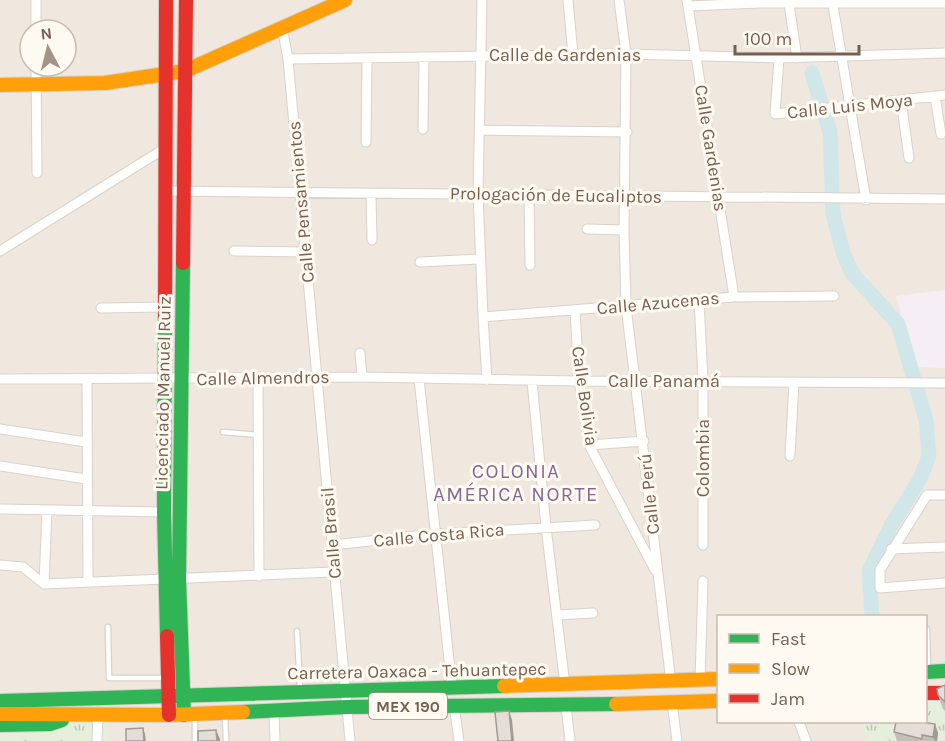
<svg xmlns="http://www.w3.org/2000/svg" width="945" height="741" viewBox="0 0 945 741" font-family="Karla,sans-serif">
<defs>
<pattern id="park-tufts" width="24" height="20" patternUnits="userSpaceOnUse" patternTransform="scale(1.5)"><rect width="24" height="20" fill="#e5efdb"/><path d="M3 7l-1-3M5 7V3M7 7l1-3M15 17l-1-3M17 17v-4M19 17l1-3" fill="none" stroke="#bec5b4"/></pattern>
</defs>
<rect width="100%" height="100%" fill="#f8f5f0"/>
<path fill="#f0e8de" fill-rule="evenodd" d="M0 0H945V741H0ZM30 30H66V66H30ZM718 616H926V722H718Z"/>
<path fill="#f5eef5" d="M945 290V368L915 367 896 296Z"/>
<path fill="url(#park-tufts)" d="M926 696H935L945 710V741H867L861 722H926Z
M107 721 108 741H0V726Z"/>
<g fill="none" stroke-linecap="round" stroke-linejoin="round">
<path stroke="#d1e6e8" stroke-width="15" d="M812 73 830 132 833 214 843 253 852 273 898 324 926 420 929 456 920 479 891 526 869 571 872 616"/>
<defs>
<path id="lane" d="M223 432 258 435
M108 627 109 678H166
M927 629 928 669
M297 631 300 689
M225 714 226 741
M195 717V741"/>
<path id="street" d="M482 0 478 193 483 317 734 297 834 296
M568 0 573 55
M619 0 626 54 624 230 626 306 671 682
M687 0 734 297
M832 0 866 200
M789 4 797 58
M688 6 760 3H945
M282 27 288 59 350 741
M36 30V0
M779 58 775 114 945 95
M288 59 626 54 779 58 945 53
M36 66 37 173
M935 96 941 134
M901 100 909 158
M423 129 424 57
M480 130 627 132
M366 142 367 58
M167 191 945 199
M371 194 372 240
M529 194 530 265
M587 229 624 230
M0 251 167 147
M234 251 305 252
M420 262 479 259
M699 299 703 381V545
M101 308 165 307
M575 310 579 381 589 445 655 570
M483 317 487 380
M360 353 362 377
M258 378 259 576
M0 379 362 377 579 381 945 383
M419 379 452 688
M87 380 88 582
M532 381 546 527 565 685
M0 429 86 442
M589 445 644 441
M790 456 794 382
M0 466 86 479
M945 495H927L880 570V588L945 583
M0 509 164 512
M333 545 435 534 595 525
M891 549 945 547
M0 565 23 567 44 584 334 572
M44 584 47 510
M558 615 593 613
M700 680 703 581
M672 703 677 741
M454 705 459 741
M566 706 570 741
M274 711 275 741
M799 722 806 741
M97 741 98 715"/>
<path id="fast" d="M183 263 179 579 184 715
M165 315 164 512 167 636
M926 672 945 671
M0 701 504 686
M243 712 347 707 616 704
M0 725 50 724 62 720"/>
<path id="slow" d="M0 85 105 83 185 71 345 0
M504 686 718 679
M616 704 718 701
M0 714 169 715 243 712"/>
<path id="jam" d="M183 263 186 0
M165 315 166 0
M167 636 169 715
M926 693H945"/>
</defs>
<use href="#lane" stroke="#d8d2cd" stroke-width="7"/>
<use href="#street" stroke="#d8d2cd" stroke-width="11"/>
<use href="#fast" stroke="#d6d1ca" stroke-width="16"/>
<use href="#slow" stroke="#d6d1ca" stroke-width="16"/>
<use href="#jam" stroke="#d6d1ca" stroke-width="16"/>
<use href="#lane" stroke="#fefefd" stroke-width="4.5"/>
<use href="#street" stroke="#fefefd" stroke-width="9"/>
<use href="#fast" stroke="#30b455" stroke-width="14"/>
<use href="#slow" stroke="#ff9f0a" stroke-width="14"/>
<use href="#jam" stroke="#e5322d" stroke-width="14"/>
</g>
<path fill="#c5bfb9" d="M945 685V711L943 709 938 695Z
M935 724 938 733 937 741H897L894 732Z"/>
<path fill="#a09b96" d="M509 711 512 720 514 741H512Z
M935 724 938 733 937 741H935L933 737Z
M143 728 145 734 146 741H144Z
M216 730 220 739V741H217Z"/>
<path fill="#e5ded7" stroke="#a09b96" stroke-width="1.5" d="M945 685V702L938 695 937 689Z
M509 711 512 741H498L495 712Z
M896 722H923L935 724 933 737 922 735V739L894 732Z
M143 728 144 741H126V729Z
M216 730 217 741H198V731Z"/>
<g text-anchor="middle" dominant-baseline="central" stroke-width="6" stroke-linejoin="round" paint-order="stroke">
<rect fill="#fefaf2" stroke="#a08d80" stroke-width="1.5" x="369" y="693" width="78" height="26" rx="4.5"/>
<g font-size="16" font-weight="bold" fill="#775e4f">
<text x="408" y="706">MEX 190</text>
</g>
<g font-size="18" fill="#775e4f" stroke="#fefaf2">
<text x="565" y="55">Calle de Gardenias</text>
<text transform="translate(850 106) rotate(-6)">Calle Luis Moya</text>
<text transform="translate(711 148) rotate(81)">Calle Gardenias</text>
<text transform="translate(556 195) rotate(1)">Prologación de Eucaliptos</text>
<text transform="translate(301 202) rotate(-95)">Calle Pensamientos</text>
<text transform="translate(658 303) rotate(-5)">Calle Azucenas</text>
<text transform="translate(263 378) rotate(-1)">Calle Almendros</text>
<text x="664" y="381">Calle Panamá</text>
<text transform="translate(163 393) rotate(-89)">Licenciado Manuel Ruiz</text>
<text transform="translate(585 396) rotate(82)">Calle Bolivia</text>
<text transform="translate(703 458) rotate(-90)">Colombia</text>
<text transform="translate(649 494) rotate(-96)">Calle Perú</text>
<text transform="translate(331 533) rotate(-95)">Calle Brasil</text>
<text transform="translate(439 535) rotate(-5)">Calle Costa Rica</text>
<text transform="translate(417 671) rotate(-1)">Carretera Oaxaca - Tehuantepec</text>
</g>
<g font-size="20" letter-spacing="1.5" fill="#846792" stroke="#fefaf2">
<text x="516" y="471">COLONIA<tspan x="516" dy="23">AMÉRICA NORTE</tspan></text>
</g>
</g>
<rect x="717" y="615" width="210" height="108" fill="#fefaf2" stroke="#c8bcb1" stroke-width="1.5"/>
<rect x="729" y="634" width="30" height="9" fill="#30b455" stroke="#c8bcb1" stroke-width="1.5"/>
<text x="771" y="645" font-size="18" fill="#775e4f">Fast</text>
<rect x="729" y="664" width="30" height="9" fill="#ff9f0a" stroke="#c8bcb1" stroke-width="1.5"/>
<text x="771" y="675" font-size="18" fill="#775e4f">Slow</text>
<rect x="729" y="694" width="30" height="9" fill="#e5322d" stroke="#c8bcb1" stroke-width="1.5"/>
<text x="771" y="705" font-size="18" fill="#775e4f">Jam</text>
<g transform="translate(48 48) rotate(353)"><circle r="28" fill="#fefaf2" stroke="#c8bcb1" stroke-width="1.5"/>
<path d="M0-4.5L10 22L0 15L-10 22Z" fill="#a49387"/>
<text y="-9" font-size="16" font-weight="bold" text-anchor="middle" fill="#775e4f">N</text>
</g>
<path d="M735 45v9h124v-9" fill="none" stroke="#775e4f" stroke-width="3"/>
<text x="744" y="45" font-size="18" fill="#775e4f" stroke="#fefaf2" stroke-width="4.5" paint-order="stroke">100 m</text>
</svg>
